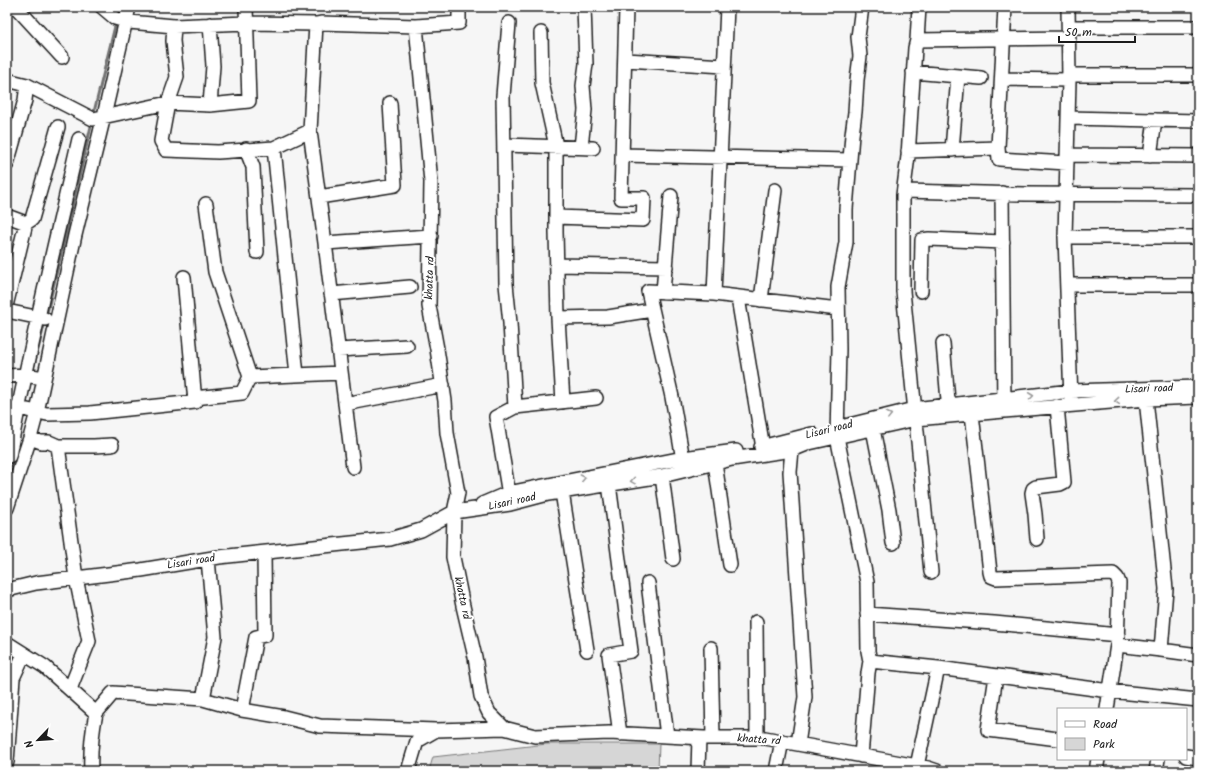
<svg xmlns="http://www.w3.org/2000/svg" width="1205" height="778" viewBox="0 0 1205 778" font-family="Kalam,sans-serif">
<rect width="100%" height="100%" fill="#f6f6f6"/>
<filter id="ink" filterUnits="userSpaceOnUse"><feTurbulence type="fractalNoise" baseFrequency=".025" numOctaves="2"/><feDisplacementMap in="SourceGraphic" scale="8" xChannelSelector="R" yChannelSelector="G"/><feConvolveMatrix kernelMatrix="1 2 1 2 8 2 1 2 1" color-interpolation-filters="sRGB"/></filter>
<g filter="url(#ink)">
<path fill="#d6d6d6" stroke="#797979" d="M547 744H659L658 771H429L433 757Z"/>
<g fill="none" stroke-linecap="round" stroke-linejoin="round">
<path stroke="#727272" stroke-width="3" d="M118 15 120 7
M93 116 116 22
M46 317 92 122
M32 373 45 322
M7 474 13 458"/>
<defs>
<path id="minor" d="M16 7 62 57
M102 7 115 18 129 22 174 26 246 23 316 24 321 23 416 26 459 23V7
M919 7 917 40 915 48 908 156 903 195V291L931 572
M1068 7 1069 80 1065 237 1071 399
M509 23 503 96 506 284 510 323 515 407 596 398
M210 24 213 66 210 105
M316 24 310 131 325 243
M174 26 173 41 177 77 168 103 161 141 166 150 218 152 274 148 310 131
M416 26 431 182 429 306 437 349 445 401 447 433 458 493 454 512 453 557 463 606 475 657 481 696 489 713 504 728 535 736 609 733 704 738H765L928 768 937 771
M1069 27H1198
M541 33 542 83 556 146V232L558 318 608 317 652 310
M917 40 1069 38
M626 60 724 66
M913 72 981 78
M1069 75H1198
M1002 79 1069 80
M7 80 27 85 93 119 168 103 210 105 249 101 246 7
M1068 118 1198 121
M505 145 593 148
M581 147 585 110 583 86 586 64 584 7
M274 148 297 375
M998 148 999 159 1067 163
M246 149 253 167 257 252
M952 150 958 76
M908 151 998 148 1005 7
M622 155 850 160
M1067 155 1198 156
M1150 156 1155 120
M7 164 25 100 27 85
M904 191 1026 194 1198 195
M1002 193 1004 407
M319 197 395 185 390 103
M206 204 215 272 250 377
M7 216 26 223 32 219 58 127
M556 217 643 220 644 198H621L626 7
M1065 237H1198
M557 265 666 267
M1067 285H1198
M921 291 922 240 929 239 1003 242
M663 292 671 196
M331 294 410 287
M714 294 838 309
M738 298 764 454
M761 300 775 190
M7 302 26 223
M7 311 45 319
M558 318 563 402
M943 343 949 412
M338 350 407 346
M7 376 25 375 44 378
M194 398 242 393 250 377 341 373
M345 404 443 385
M7 408H18L47 414 90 413 195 402 184 277
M972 414 990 572 991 576 996 578 1113 574 1117 578 1119 583 1117 645
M845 426 914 409 949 405 1071 391 1198 387
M873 429 889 510 893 543
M30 438 41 442H49L58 446H94L112 445
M58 446 76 578 89 641 70 689
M761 447 812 434
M792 450 790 472 805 697 798 744
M9 456C29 349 55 244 79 139
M715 463 730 565
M684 465 672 397 648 291 714 294 727 7
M353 467 325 243 431 236
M662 476 673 559
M609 484 631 651 609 655 620 734
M562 492 587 650
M510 501 496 417 515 407
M482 504 508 493 683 458 736 451
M7 508 30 438 37 412 75 235 104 116 129 7
M1037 539 1035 514 1032 493 1033 489 1036 487 1060 484 1064 482 1057 406
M208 559 215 637 203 699 242 710 256 637 265 635 264 553
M648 583 667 736
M7 590 36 583 141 570 219 557 390 539 421 530 454 512 510 504 548 494 662 476 732 459 792 450 809 443 916 419 1004 411 1146 399 1198 397
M867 614 994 623 1118 635
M756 622 757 738
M7 643 45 667 96 713C92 733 90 751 91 771
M711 648 713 738
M1161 650 1198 655
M870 661 938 668 1110 691 1198 700
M996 676 988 730 1058 739
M1107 709 1117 645 1161 650 1166 589 1146 399
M242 710 284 717 320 726 436 730 504 728
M96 713 113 693 203 699
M861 756 868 673 870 661 868 651 867 582 837 437 839 349 838 287 846 242V209L852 135 855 112 857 80 860 56 858 37 862 7
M1186 756 1198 758
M7 762 13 678 24 654
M917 766 938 668
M408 771 417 741 436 730
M698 771 699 738
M776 771 782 741
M1096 771 1098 759
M1156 771 1158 759"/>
</defs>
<use href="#minor" stroke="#1c1c1c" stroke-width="16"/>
<use href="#minor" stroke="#fff" stroke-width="13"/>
</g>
<defs><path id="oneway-chevron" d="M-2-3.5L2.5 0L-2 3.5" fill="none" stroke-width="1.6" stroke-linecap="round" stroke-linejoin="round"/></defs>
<g stroke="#999">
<use href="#oneway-chevron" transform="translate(1031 396) rotate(-7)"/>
<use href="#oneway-chevron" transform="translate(1117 401) rotate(175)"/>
<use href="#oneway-chevron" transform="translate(889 415) rotate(-14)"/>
<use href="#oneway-chevron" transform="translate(583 478) rotate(-11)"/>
<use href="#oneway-chevron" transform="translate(633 481) rotate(171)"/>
</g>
</g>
<g text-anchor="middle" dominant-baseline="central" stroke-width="4" stroke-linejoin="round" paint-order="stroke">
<g font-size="11" fill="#1c1c1c" stroke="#fff">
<text transform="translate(430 278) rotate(-88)">khatta rd</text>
<text transform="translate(1149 389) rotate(-2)">Lisari road</text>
<text transform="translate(829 430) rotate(-14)">Lisari road</text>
<text transform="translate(512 502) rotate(-12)">Lisari road</text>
<text transform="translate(191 562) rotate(-9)">Lisari road</text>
<text transform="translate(462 598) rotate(78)">khatta rd</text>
<text transform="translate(759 740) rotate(4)">khatta rd</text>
</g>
</g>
<rect width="1205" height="778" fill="none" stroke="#fff" stroke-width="24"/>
<rect x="12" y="12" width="1181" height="754" fill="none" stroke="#1c1c1c" stroke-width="1.5" filter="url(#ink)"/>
<rect x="1057" y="708" width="130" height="52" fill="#ffffff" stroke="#a4a4a4"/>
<rect x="1065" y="721" width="20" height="6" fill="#ffffff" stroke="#a4a4a4"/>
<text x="1093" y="728" font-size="12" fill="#1c1c1c">Road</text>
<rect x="1065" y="738" width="20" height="12" fill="#d6d6d6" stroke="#a4a4a4"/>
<text x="1093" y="748" font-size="12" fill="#1c1c1c">Park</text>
<g transform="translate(38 740) rotate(245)" stroke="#ffffff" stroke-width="3" paint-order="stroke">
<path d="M0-3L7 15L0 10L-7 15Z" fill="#1c1c1c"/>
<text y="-6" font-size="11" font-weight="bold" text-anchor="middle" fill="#1c1c1c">N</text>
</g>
<path d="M1059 36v6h76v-6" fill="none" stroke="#1c1c1c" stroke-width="2"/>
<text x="1065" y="36" font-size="12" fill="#1c1c1c" stroke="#ffffff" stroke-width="3" paint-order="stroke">50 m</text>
</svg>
